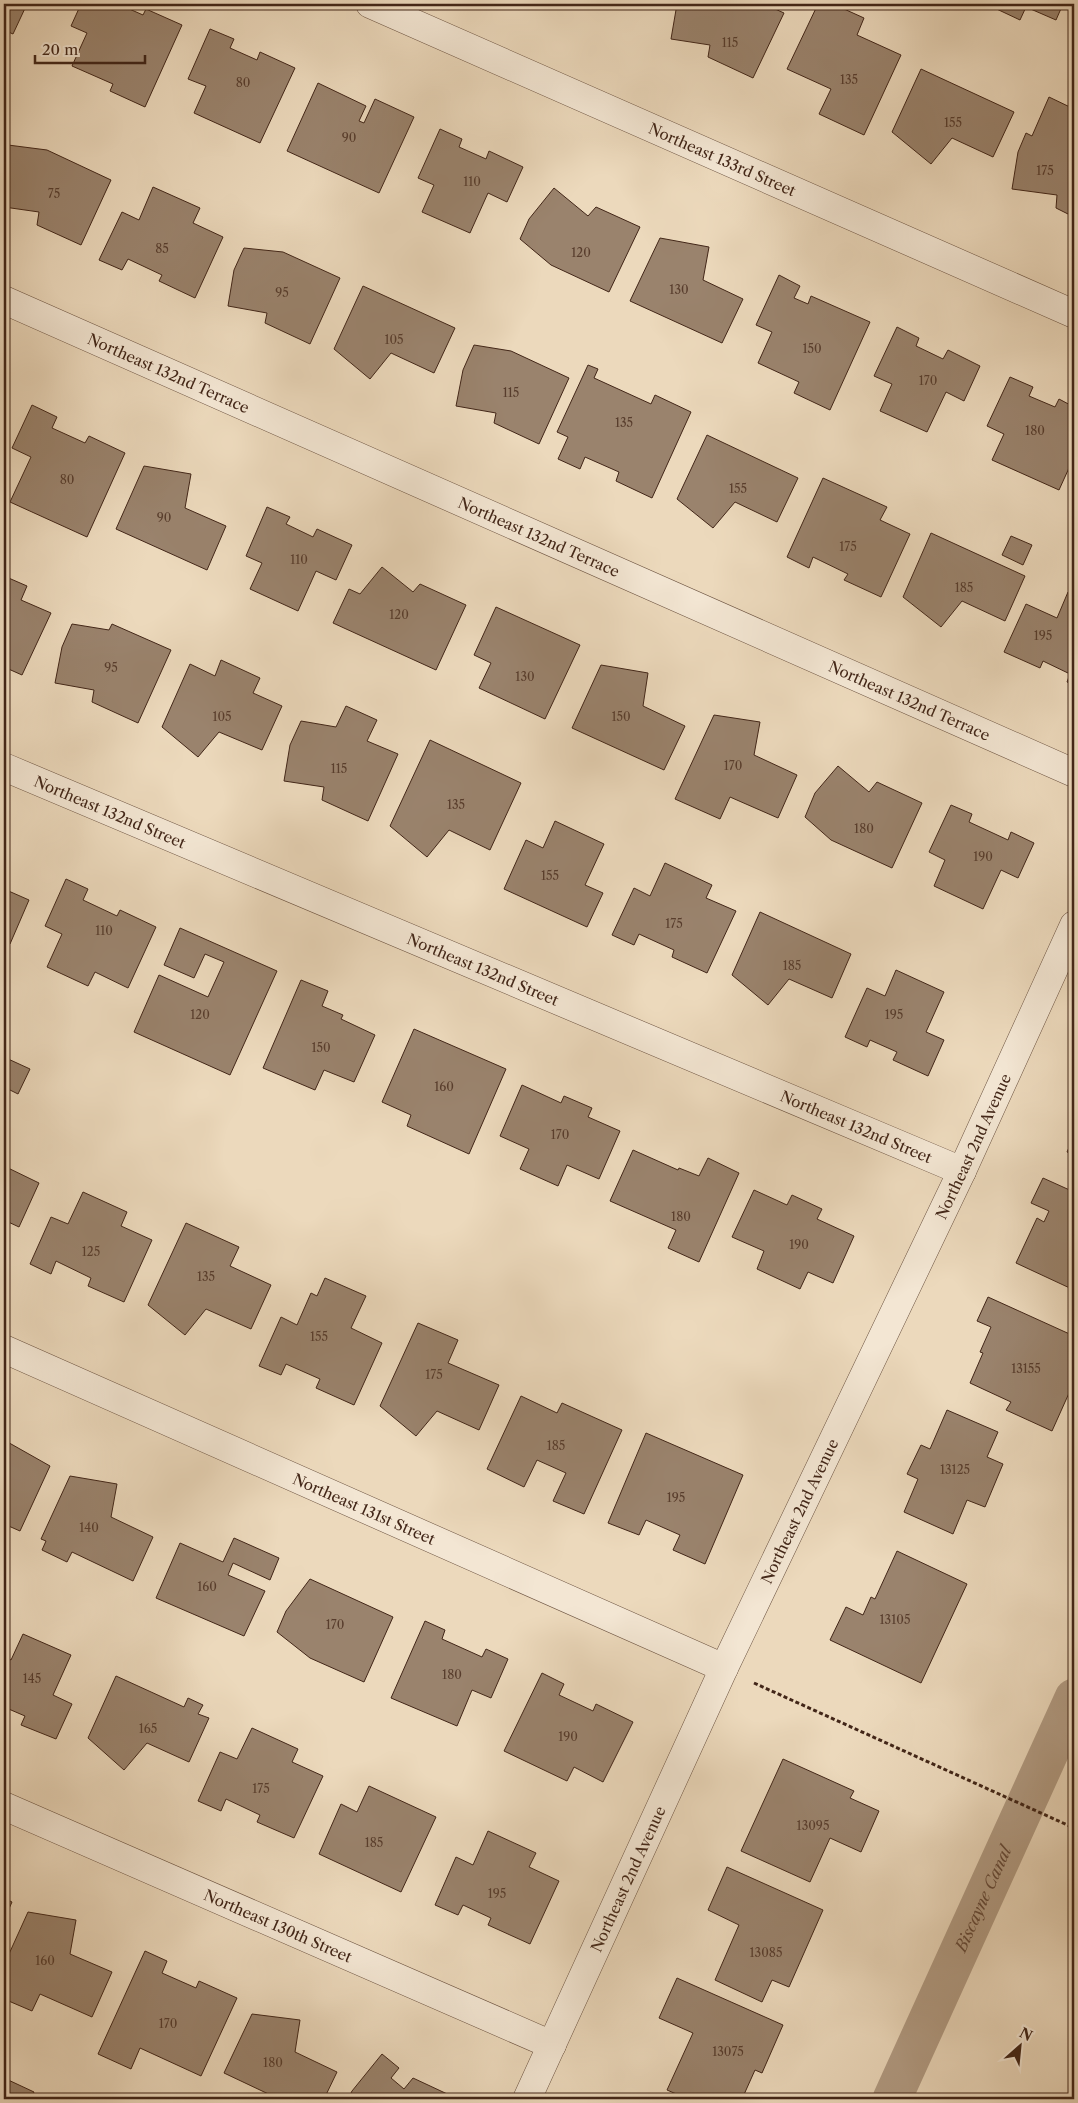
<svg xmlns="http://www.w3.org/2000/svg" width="1078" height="2103" viewBox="0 0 1078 2103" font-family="'Libre Caslon Text',serif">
<rect width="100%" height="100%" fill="#ecd9bc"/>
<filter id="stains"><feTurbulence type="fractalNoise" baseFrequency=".004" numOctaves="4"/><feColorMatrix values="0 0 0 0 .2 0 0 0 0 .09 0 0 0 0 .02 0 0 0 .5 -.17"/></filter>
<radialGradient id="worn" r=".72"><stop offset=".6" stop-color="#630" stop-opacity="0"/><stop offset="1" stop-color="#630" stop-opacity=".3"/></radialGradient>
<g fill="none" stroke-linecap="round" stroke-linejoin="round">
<path stroke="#b29c84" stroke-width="39" id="s1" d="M892 2099 1074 1698"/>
</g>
<path fill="#9a836d" stroke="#422618" d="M4 4H27L13 34 4 30Z
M81 4H118L143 15 146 9 182 25 145 107 110 91 113 84 72 66 87 33 71 26Z
M677 4H764L784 13 753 78 708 57 710 45 671 39Z
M818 4H833L864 18 857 35 901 55 864 135 819 114 831 89 787 69Z
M986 4H1063L1056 20 1026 7 1020 20Z
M210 29 234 39 230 48 257 60 260 52 295 68 260 143 194 113 206 86 188 79Z
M921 69 1014 112 993 157 952 138 931 164 892 132Z
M318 83 366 106 359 121 364 123 375 99 414 117 379 193 287 151Z
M1049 97 1074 109V217L1056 208 1057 195 1012 189 1018 152 1026 133 1032 136Z
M440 129 462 139 459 147 486 159 489 151 523 167 507 202 488 193 470 233 422 212 434 185 418 178Z
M8 145 47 150 111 180 81 245 37 225 39 212 4 207V174Z
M153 187 200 208 193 223 223 237 195 298 159 281 162 275 128 259 122 270 99 260 122 212 139 220Z
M554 188 588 216 596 207 640 227 609 292 551 265 520 239 529 219Z
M660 238 709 247 703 280 743 299 722 343 630 301Z
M244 248 283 252 340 278 310 344 265 323 267 313 228 306 234 270Z
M779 275 800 286 794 298 808 304 811 296 870 322 830 410 794 393 799 382 758 363 772 332 756 325Z
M363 286 455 328 434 373 391 353 370 379 334 349Z
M897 327 919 338 916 346 943 359 948 350 980 366 964 401 946 392 927 432 880 411 892 384 874 376Z
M474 345 511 351 569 378 539 444 494 423 496 413 456 406 463 370Z
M588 365 598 369 594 378 651 404 655 395 691 412 652 498 616 481 619 472 585 457 580 469 558 459 568 437 557 432Z
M1010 377 1033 387 1029 396 1055 407 1059 399 1074 407V457L1059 490 992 460 1004 434 987 426Z
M32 405 57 417 52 428 85 443 89 436 125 453 87 537 10 502 31 457 12 448Z
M707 435 798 478 777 522 735 502 713 528 677 499Z
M144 466 191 474 185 508 226 526 207 570 116 529Z
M823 478 887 507 880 520 910 534 881 597 844 580 848 574 813 557 809 568 787 557Z
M267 507 290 517 286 524 313 537 317 529 352 545 336 580 316 571 298 611 250 589 262 563 246 556Z
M931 533 1025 576 1005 621 962 601 941 627 903 597Z
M1011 536 1032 545 1023 565 1002 555Z
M382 567 413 592 420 584 466 605 436 670 333 623 349 589 360 594Z
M4 576 27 586 21 600 51 613 22 675 4 667Z
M1068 592 1074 595V685L1067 682 1070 674 1043 661 1040 668 1004 652 1026 604 1057 618Z
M496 607 580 645 545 719 479 688 491 663 474 655Z
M72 624 109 630 112 624 171 650 138 723 92 702 94 690 55 683 62 647Z
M221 660 260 678 253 693 282 706 262 750 219 732 198 757 162 727 190 664 215 676Z
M601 665 648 673 643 706 685 726 664 770 572 728Z
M346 706 377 720 367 741 398 754 368 821 322 800 324 787 284 781 290 745 301 721 336 727Z
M714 715 760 722 754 755 797 775 778 818 730 797 720 819 675 799Z
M430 740 521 783 490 850 449 830 427 857 390 826Z
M838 766 869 792 877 782 922 803 892 868 831 840 805 817 815 793Z
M951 805 972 814 969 822 1008 840 1011 832 1034 843 1018 878 1001 870 983 909 934 886 945 860 929 852Z
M555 821 604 844 585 885 603 893 587 927 504 889 526 840 543 848Z
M665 863 712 885 706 898 736 911 707 973 672 957 674 950 639 934 634 945 612 935 634 888 650 896Z
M66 879 88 889 83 900 117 916 120 910 156 927 128 988 95 972 88 986 47 967 62 934 45 926Z
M4 889 29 900 10 944 4 941Z
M760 912 851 954 832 998 789 979 768 1005 732 975Z
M180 928 277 971 230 1075 134 1032 159 975 208 997 224 962 205 954 194 978 164 965Z
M896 970 944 992 926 1032 944 1040 928 1076 893 1060 897 1052 870 1040 867 1047 845 1037 867 988 885 996Z
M301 980 328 991 322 1006 343 1015 341 1019 375 1035 354 1082 324 1070 315 1090 263 1068Z
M414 1029 506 1069 469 1154 407 1126 411 1115 382 1102Z
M6 1058 30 1069 18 1094 4 1087V1063Z
M522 1085 561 1103 564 1096 592 1108 588 1117 620 1131 599 1179 567 1165 558 1186 520 1169 529 1149 500 1136Z
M1074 1136V1155L1067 1152Z
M633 1150 678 1170 679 1168 699 1176 708 1158 739 1173 699 1262 668 1248 676 1230 610 1201Z
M4 1166 39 1183 19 1227 4 1220Z
M1043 1178 1074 1192V1290L1016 1263 1037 1218 1044 1222 1049 1211 1031 1203Z
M754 1190 787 1205 792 1195 822 1209 817 1219 854 1236 833 1283 808 1272 800 1289 757 1269 764 1251 732 1237Z
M83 1192 127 1212 121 1226 152 1240 124 1302 88 1286 91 1278 56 1261 51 1274 30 1264 51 1217 68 1224Z
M186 1223 239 1247 230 1266 271 1285 251 1329 206 1309 185 1335 148 1305Z
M325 1278 366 1296 351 1328 382 1343 354 1405 316 1388 320 1379 286 1364 281 1375 259 1366 281 1317 297 1325 311 1293 317 1296Z
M988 1297 1074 1336V1382L1052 1431 1006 1410 1011 1402 970 1383 983 1353 980 1352 991 1327 977 1321Z
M418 1323 458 1340 448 1363 499 1385 479 1430 437 1411 416 1436 380 1406Z
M521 1396 557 1413 562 1403 622 1430 584 1514 553 1501 566 1473 537 1460 524 1487 487 1469Z
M947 1410 998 1432 987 1457 1003 1464 985 1507 967 1500 953 1534 904 1512 918 1479 907 1474 921 1445 930 1449Z
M646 1433 743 1475 705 1564 673 1550 680 1535 646 1520 639 1535 608 1523Z
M4 1440 50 1466 20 1531 4 1524Z
M70 1476 117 1484 111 1517 153 1537 133 1581 72 1552 67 1562 42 1550 46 1541 41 1539Z
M234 1538 279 1558 270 1580 233 1563 228 1575 265 1591 244 1636 156 1598 180 1543 223 1562Z
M897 1551 967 1584 921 1683 830 1640 846 1607 863 1615 871 1597 875 1599Z
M310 1579 393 1617 364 1682 310 1658 277 1632 286 1611Z
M425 1621 445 1630 442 1639 482 1657 486 1649 508 1659 491 1698 472 1690 457 1726 391 1698Z
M23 1634 71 1655 53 1695 72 1704 56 1739 21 1725 25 1716 4 1707V1656L11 1660Z
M542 1673 564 1684 559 1695 593 1711 596 1704 633 1722 603 1782 574 1767 567 1781 504 1751Z
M116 1676 184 1707 188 1698 203 1705 198 1714 209 1718 189 1762 147 1743 124 1770 88 1738Z
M252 1728 298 1749 292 1762 323 1776 294 1838 257 1822 260 1815 226 1799 221 1811 198 1801 220 1752 237 1759Z
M783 1759 854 1791 850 1798 879 1811 861 1852 830 1838 810 1882 741 1851Z
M369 1786 436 1817 401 1892 319 1854 341 1804 357 1812Z
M488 1831 536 1853 529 1867 559 1881 530 1944 488 1925 491 1918 463 1905 458 1915 435 1905 456 1857 473 1865Z
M727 1867 823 1910 789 1987 772 1980 762 2002 715 1980 739 1925 708 1910Z
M4 1898 12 1902 4 1920Z
M28 1912 76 1920 70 1954 112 1972 92 2017 40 1994 32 2011 4 1999V1965Z
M145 1951 167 1961 162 1973 196 1988 199 1981 237 1998 201 2076 140 2048 131 2069 98 2054Z
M677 1978 783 2025 762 2073 755 2070 742 2099H688L667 2090 693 2033 659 2018Z
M252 2014 300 2020 295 2052 337 2072 324 2099H279L224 2073Z
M382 2054 399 2068 391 2078 404 2089 413 2078 458 2099H348L352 2091Z
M4 2078 34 2092 31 2099H4Z"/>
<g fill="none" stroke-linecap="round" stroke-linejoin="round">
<defs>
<g id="minor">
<path id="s2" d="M370 4 1074 314"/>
<path id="s3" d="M4 300 1074 773"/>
<path id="s4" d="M4 767 962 1171"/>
<path id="s5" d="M4 1349 724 1668"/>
<path id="s6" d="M4 1806 552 2045"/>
<path id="s7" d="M527 2099 724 1668 962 1171 1074 925"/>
</g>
</defs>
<use href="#minor" stroke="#6c5341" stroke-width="29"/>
<path stroke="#422618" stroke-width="3" stroke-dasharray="4 2.5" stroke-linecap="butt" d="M754 1683 1074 1828"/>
<use href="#minor" stroke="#f3e6d3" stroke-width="28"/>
</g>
<g text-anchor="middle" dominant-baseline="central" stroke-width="5" stroke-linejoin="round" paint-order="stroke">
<g font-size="12" fill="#583d2d">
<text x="730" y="42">115</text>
<text x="849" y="79">135</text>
<text x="243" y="82">80</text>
<text x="953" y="122">155</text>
<text x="349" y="137">90</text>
<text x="1045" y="170">175</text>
<text x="472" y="181">110</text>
<text x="54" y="193">75</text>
<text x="162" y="248">85</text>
<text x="581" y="252">120</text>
<text x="679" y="289">130</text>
<text x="282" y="292">95</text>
<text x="394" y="339">105</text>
<text x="812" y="348">150</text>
<text x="928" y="380">170</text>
<text x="511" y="392">115</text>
<text x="624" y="422">135</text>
<text x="1035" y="430">180</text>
<text x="67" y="479">80</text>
<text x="738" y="488">155</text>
<text x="164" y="517">90</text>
<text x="848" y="546">175</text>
<text x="299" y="559">110</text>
<text x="964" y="587">185</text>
<text x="399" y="614">120</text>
<text x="1043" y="635">195</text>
<text x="111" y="667">95</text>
<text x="525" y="676">130</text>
<text x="222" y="716">105</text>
<text x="621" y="716">150</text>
<text x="733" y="765">170</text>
<text x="339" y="768">115</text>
<text x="456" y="804">135</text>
<text x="864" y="828">180</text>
<text x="983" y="856">190</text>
<text x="550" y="875">155</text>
<text x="674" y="923">175</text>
<text x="104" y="930">110</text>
<text x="792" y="965">185</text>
<text x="200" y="1014">120</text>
<text x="894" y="1014">195</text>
<text x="321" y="1047">150</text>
<text x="444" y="1086">160</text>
<text x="560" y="1134">170</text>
<text x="681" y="1216">180</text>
<text x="799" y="1244">190</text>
<text x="91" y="1251">125</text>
<text x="206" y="1276">135</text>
<text x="319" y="1336">155</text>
<text x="1026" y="1368">13155</text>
<text x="434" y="1374">175</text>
<text x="556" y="1445">185</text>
<text x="955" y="1469">13125</text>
<text x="676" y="1497">195</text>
<text x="89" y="1527">140</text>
<text x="207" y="1586">160</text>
<text x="895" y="1619">13105</text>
<text x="335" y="1624">170</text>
<text x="452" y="1674">180</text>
<text x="32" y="1678">145</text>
<text x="148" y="1728">165</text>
<text x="568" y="1736">190</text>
<text x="261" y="1788">175</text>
<text x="813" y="1825">13095</text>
<text x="374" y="1842">185</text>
<text x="497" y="1893">195</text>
<text x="766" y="1952">13085</text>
<text x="45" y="1960">160</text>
<text x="168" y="2023">170</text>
<text x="728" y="2051">13075</text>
<text x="273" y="2062">180</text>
</g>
<g font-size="15" fill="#422618" stroke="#f3e6d3">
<text stroke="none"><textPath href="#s2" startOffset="385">Northeast 133rd Street</textPath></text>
<text stroke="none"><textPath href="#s3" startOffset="180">Northeast 132nd Terrace</textPath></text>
<text stroke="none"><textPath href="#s3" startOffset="585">Northeast 132nd Terrace</textPath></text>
<text stroke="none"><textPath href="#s3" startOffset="990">Northeast 132nd Terrace</textPath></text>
<text stroke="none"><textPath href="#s4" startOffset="115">Northeast 132nd Street</textPath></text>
<text stroke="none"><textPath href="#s4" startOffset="520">Northeast 132nd Street</textPath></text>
<text stroke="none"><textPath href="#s4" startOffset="925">Northeast 132nd Street</textPath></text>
<text stroke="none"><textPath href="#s7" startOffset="1052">Northeast 2nd Avenue</textPath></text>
<text stroke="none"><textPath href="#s5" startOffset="394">Northeast 131st Street</textPath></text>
<text stroke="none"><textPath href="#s7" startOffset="648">Northeast 2nd Avenue</textPath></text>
<text stroke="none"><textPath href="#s7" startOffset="242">Northeast 2nd Avenue</textPath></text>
<text stroke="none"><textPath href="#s6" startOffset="299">Northeast 130th Street</textPath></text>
</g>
<g font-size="16" font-style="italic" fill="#644938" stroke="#f3e6d3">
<text stroke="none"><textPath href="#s1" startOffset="220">Biscayne Canal</textPath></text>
</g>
</g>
<rect width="1078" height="2103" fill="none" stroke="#ecd9bc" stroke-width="20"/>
<rect x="5" y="5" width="1068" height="2093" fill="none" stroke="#422618" stroke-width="2.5"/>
<rect x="10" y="10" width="1058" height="2083" fill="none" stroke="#422618"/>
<g transform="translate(1020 2046) rotate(27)" stroke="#f3e6d3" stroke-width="4" paint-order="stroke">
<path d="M0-4L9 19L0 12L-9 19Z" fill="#422618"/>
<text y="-8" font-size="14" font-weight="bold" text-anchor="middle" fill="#422618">N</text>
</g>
<path d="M35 55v8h110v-8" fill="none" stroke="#422618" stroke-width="2.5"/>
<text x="42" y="55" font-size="15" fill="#422618" stroke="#f3e6d3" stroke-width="4" paint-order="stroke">20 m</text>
<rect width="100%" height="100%" filter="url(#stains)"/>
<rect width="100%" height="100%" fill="url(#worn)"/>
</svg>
